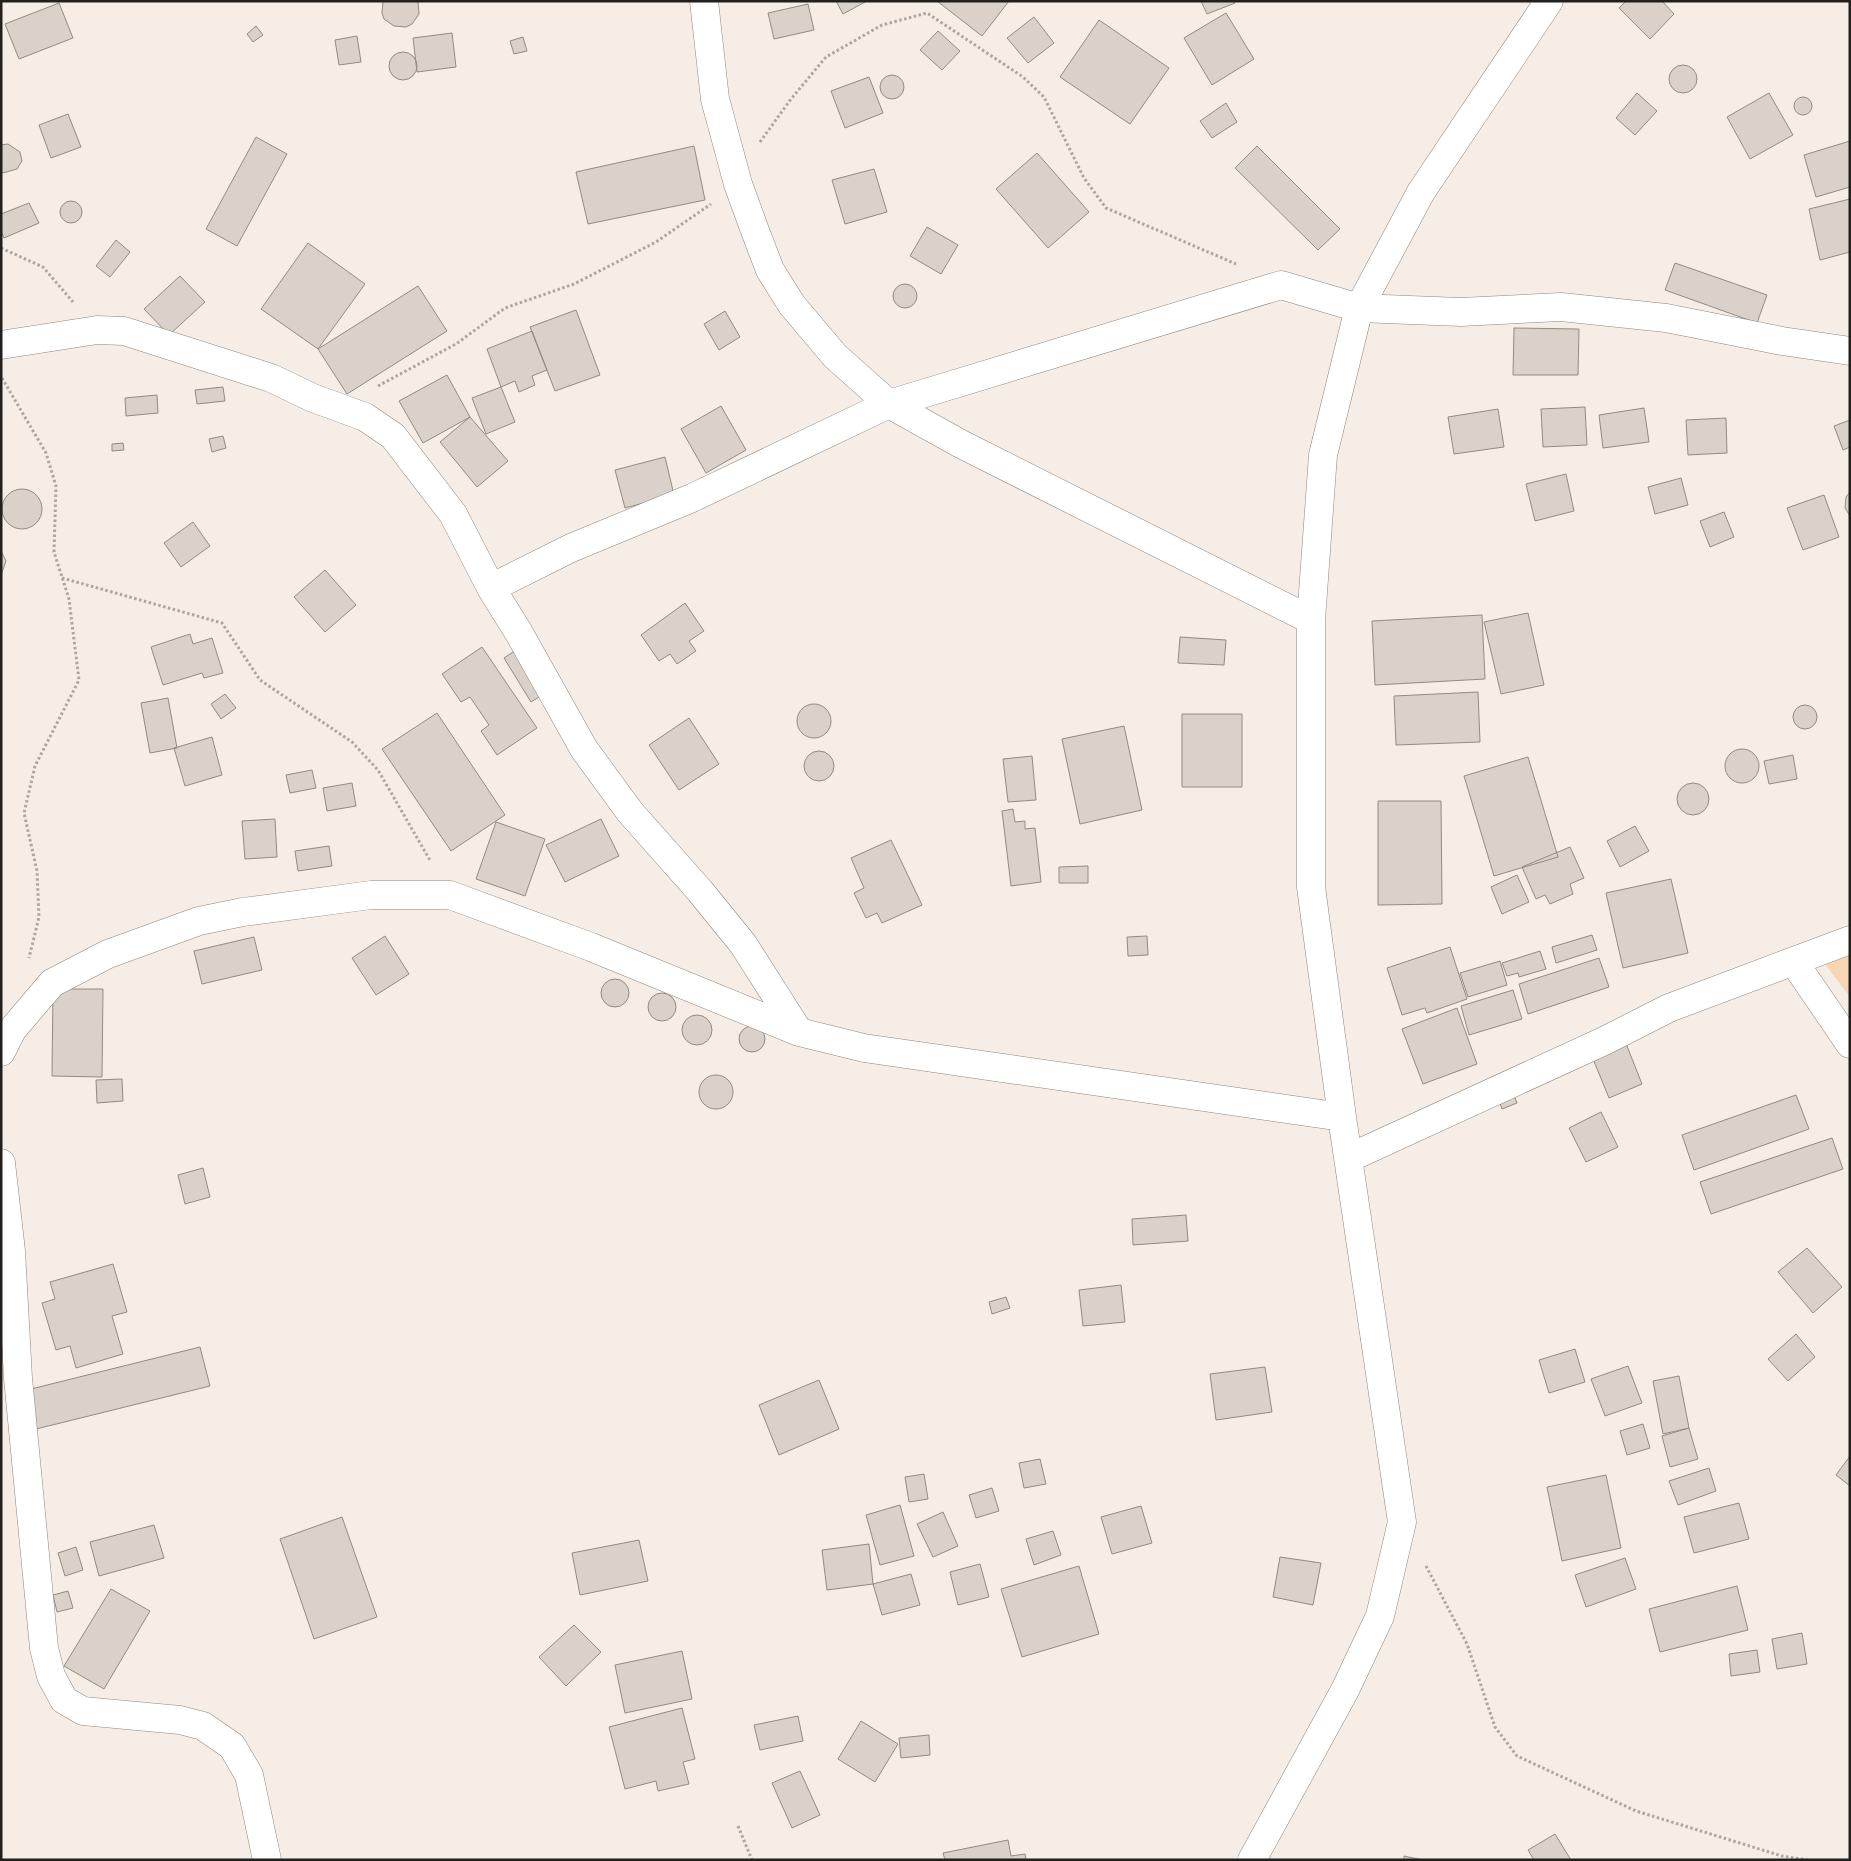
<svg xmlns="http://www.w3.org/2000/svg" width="1851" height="1861" viewBox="0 0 1851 1861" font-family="Mulish,sans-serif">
<rect width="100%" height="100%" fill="#f6eee6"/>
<path fill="#f6d6b5" d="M1850 952V997L1824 963Z"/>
<path fill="#d9d1ca" stroke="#928b84" d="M383 1H418L419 14 412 24 406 27 394 26 384 19 382 13Z
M836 1H867L843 14Z
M937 1H1009L982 36Z
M1201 1H1234L1235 3 1207 14Z
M1626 1H1662L1674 14 1650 39 1619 8Z
M59 3 73 38 19 59 5 24Z
M808 4 814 30 774 39 768 13Z
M1226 13 1254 59 1212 85 1184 38Z
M1034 17 1054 43 1028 63 1007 38Z
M1099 20 1169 68 1130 124 1060 77Z
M256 26 263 35 253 42 247 34Z
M938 31 960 51 942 70 920 50Z
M452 33 456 67 417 72 413 38Z
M357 36 361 62 339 65 335 40Z
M523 37 527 51 514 54 510 41Z
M389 66a14 14 0 1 1 28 0a14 14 0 1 1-28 0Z
M1669 79a14 14 0 1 1 28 0a14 14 0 1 1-28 0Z
M880 87a12 12 0 1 1 24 0a12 12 0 1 1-24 0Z
M869 77 883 113 845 128 831 91Z
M1637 93 1657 111 1635 135 1616 118Z
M1769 93 1793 135 1750 159 1727 117Z
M1794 106a9 9 0 1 1 18 0a9 9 0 1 1-18 0Z
M1226 103 1237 122 1212 138 1200 121Z
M68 114 81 147 51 158 39 125Z
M256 137 287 154 237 246 206 229Z
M1850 141V187L1816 197 1804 155Z
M8 144 20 152 22 161 17 169 3 173 1 172V145Z
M694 146 705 200 588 224 576 172Z
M1257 146 1340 229 1318 250 1235 168Z
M1037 153 1089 212 1048 248 996 189Z
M874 169 887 212 845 224 832 180Z
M1850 199V252L1820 260 1809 209Z
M60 212a11 11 0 1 1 22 0a11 11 0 1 1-22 0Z
M29 203 39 223 4 238 1 231V214Z
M927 227 958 245 941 274 910 256Z
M116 240 130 252 110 277 96 266Z
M308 243 365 284 318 349 261 309Z
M1675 263 1767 295 1757 323 1665 290Z
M180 276 205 302 169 335 144 309Z
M893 296a12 12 0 1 1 24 0a12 12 0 1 1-24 0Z
M418 286 447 331 347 394 318 349Z
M576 310 600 375 555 391 530 327Z
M725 311 740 337 719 350 704 324Z
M1514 328 1579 329 1578 375H1513Z
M532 331 547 370 532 376 535 385 519 392 515 381 501 387 487 349Z
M447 375 470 417 423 443 399 401Z
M223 387 225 401 197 404 195 390Z
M501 387 515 422 486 434 472 398Z
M157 395 158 413 126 416 125 398Z
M721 406 746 450 706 473 681 429Z
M1585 407 1587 445 1543 447 1541 409Z
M1644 408 1649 442 1603 448 1599 415Z
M1498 409 1504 447 1454 454 1448 417Z
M470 417 508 461 477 487 440 442Z
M1726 418 1727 453 1688 455 1686 420Z
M1850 420V447L1843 450 1834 426Z
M223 436 226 448 212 452 209 439Z
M123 443 124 450 112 451V444Z
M665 457 674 495 625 508 615 470Z
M1566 474 1574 511 1535 521 1526 484Z
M1681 478 1688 505 1655 514 1648 487Z
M2 509a20 20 0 1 1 40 0a20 20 0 1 1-40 0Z
M1850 492V516L1845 508 1846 497Z
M1824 495 1839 537 1803 550 1787 508Z
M1724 512 1734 537 1710 547 1700 521Z
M193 522 210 546 181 567 164 543Z
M1 551 6 561 1 575Z
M325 570 356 605 325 632 294 597Z
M685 603 704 631 689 641 696 651 677 664 670 654 659 661 641 635Z
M1528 613 1544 685 1501 694 1484 622Z
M1482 615 1485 679 1375 685 1372 621Z
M190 634 193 644 212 638 223 673 204 678 202 673 163 685 151 647Z
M1180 637 1226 640 1224 665 1178 663Z
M482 647 537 728 497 755 481 731 489 725 470 697 461 702 442 674Z
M516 650 544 694 531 702 504 658Z
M1478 692 1480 742 1396 745 1394 696Z
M225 694 236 708 221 719 211 704Z
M168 698 177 748 150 753 141 703Z
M797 721a17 17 0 1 1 34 0a17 17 0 1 1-34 0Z
M1793 717a12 12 0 1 1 24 0a12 12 0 1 1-24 0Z
M437 713 505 815 451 851 382 749Z
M1182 714H1242V787H1182Z
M689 718 719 764 679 790 649 745Z
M1124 726 1142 810 1080 824 1062 739Z
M212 737 222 775 185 786 174 748Z
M1725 766a17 17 0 1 1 34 0a17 17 0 1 1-34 0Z
M804 766a15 15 0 1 1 30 0a15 15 0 1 1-30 0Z
M1793 755 1797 779 1769 784 1764 761Z
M1032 756 1036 800 1008 802 1003 759Z
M1528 757 1558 857 1494 876 1464 776Z
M312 770 316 788 290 793 286 775Z
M1677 799a16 16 0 1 1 32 0a16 16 0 1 1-32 0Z
M352 783 356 806 327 811 323 788Z
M1378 801H1441L1442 904 1378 905Z
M1013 809 1015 822 1025 821V829L1035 828 1041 882 1011 886 1002 811Z
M275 819 277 857 245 859 242 821Z
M601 819 619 856 565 882 546 845Z
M496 822 545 839 525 896 476 879Z
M1635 826 1649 851 1620 867 1607 841Z
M891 840 922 905 882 923 877 913 866 918 854 893 864 888 851 858Z
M329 846 332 866 298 871 295 851Z
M1570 847 1584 878 1570 884 1573 894 1550 904 1545 895 1536 899 1522 867Z
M1088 866V883H1059V867Z
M1517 875 1529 902 1502 914 1491 887Z
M1671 879 1688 953 1623 968 1606 893Z
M1592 935 1597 950 1556 963 1552 947Z
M385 936 409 974 376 995 352 958Z
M1147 936 1148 955 1128 956 1127 937Z
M254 937 262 970 202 984 194 951Z
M1450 947 1467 999 1427 1013 1425 1008 1402 1015 1387 968Z
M1540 951 1546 969 1519 977 1518 973 1507 976 1502 963Z
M1599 958 1609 987 1528 1014 1519 984Z
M1500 961 1507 985 1468 997 1460 973Z
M601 993a14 14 0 1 1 28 0a14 14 0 1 1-28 0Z
M53 989H103L102 1077 52 1076Z
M1513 990 1522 1019 1469 1035 1461 1006Z
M648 1007a14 14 0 1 1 28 0a14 14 0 1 1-28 0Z
M1457 1008 1477 1064 1423 1084 1402 1029Z
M682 1030a15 15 0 1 1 30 0a15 15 0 1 1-30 0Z
M739 1039a13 13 0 1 1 26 0a13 13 0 1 1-26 0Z
M1625 1041 1642 1084 1609 1098 1591 1054Z
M699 1092a17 17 0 1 1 34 0a17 17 0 1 1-34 0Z
M122 1079 123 1101 97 1103 96 1080Z
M1512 1090 1517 1103 1502 1109 1497 1095Z
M1796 1095 1809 1129 1694 1170 1682 1135Z
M1601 1112 1618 1147 1586 1162 1569 1128Z
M1832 1138 1843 1169 1711 1214 1700 1182Z
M203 1168 210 1197 185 1204 178 1175Z
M1186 1215 1188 1241 1133 1245 1132 1219Z
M1807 1248 1842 1287 1813 1313 1778 1272Z
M113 1264 127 1312 112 1316 123 1354 76 1368 70 1346 56 1350 42 1303 55 1299 50 1282Z
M1121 1285 1125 1322 1083 1326 1079 1290Z
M1006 1297 1010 1308 992 1314 989 1302Z
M1796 1334 1815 1357 1788 1381 1768 1359Z
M200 1347 210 1386 32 1430 23 1391Z
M1575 1349 1585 1382 1549 1393 1539 1360Z
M1628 1366 1642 1403 1605 1416 1591 1379Z
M1265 1367 1272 1412 1216 1420 1210 1374Z
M1679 1376 1689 1428 1663 1434 1653 1381Z
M819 1380 839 1429 779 1455 759 1405Z
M1643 1424 1650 1448 1627 1455 1620 1431Z
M1689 1428 1698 1459 1670 1467 1662 1436Z
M1850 1456V1486L1836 1475Z
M1040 1459 1046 1484 1024 1488 1019 1463Z
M1709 1468 1716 1491 1678 1505 1669 1481Z
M924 1474 928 1499 909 1502 905 1477Z
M1606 1475 1621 1548 1562 1561 1547 1487Z
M992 1488 999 1511 976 1518 969 1495Z
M1739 1503 1749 1539 1694 1553 1684 1517Z
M900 1505 914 1556 880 1565 866 1515Z
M1141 1506 1152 1543 1112 1554 1101 1517Z
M943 1512 958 1546 933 1557 917 1524Z
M342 1517 377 1617 314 1639 280 1539Z
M154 1525 164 1558 99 1576 90 1542Z
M1053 1531 1061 1555 1034 1565 1026 1539Z
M639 1540 648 1581 580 1595 572 1553Z
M869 1544 873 1584 827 1590 822 1550Z
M76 1547 83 1570 65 1576 58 1553Z
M1280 1557 1321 1563 1313 1605 1273 1597Z
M1625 1558 1636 1589 1586 1607 1575 1575Z
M980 1564 989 1597 958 1605 950 1572Z
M1079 1566 1099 1634 1022 1657 1001 1589Z
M911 1574 920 1605 882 1615 873 1584Z
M1737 1586 1748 1630 1660 1652 1649 1609Z
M111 1589 150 1611 104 1689 64 1666Z
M68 1591 73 1608 57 1612 53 1595Z
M574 1625 601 1652 566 1686 539 1657Z
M1802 1633 1807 1664 1777 1669 1772 1639Z
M1757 1650 1760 1672 1731 1676 1729 1654Z
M682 1651 692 1699 625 1713 615 1665Z
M682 1708 695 1759 683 1762 689 1784 658 1791 656 1781 625 1789 609 1727Z
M798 1716 803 1741 760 1750 754 1725Z
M861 1721 898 1744 875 1782 838 1759Z
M929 1735 930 1755 901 1758 899 1738Z
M800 1771 820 1815 792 1828 772 1783Z
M1555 1834 1571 1860H1534L1528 1850Z
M1008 1840 1011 1856 1025 1854 1026 1860H945L943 1853Z
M1404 1856 1423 1860H1404Z"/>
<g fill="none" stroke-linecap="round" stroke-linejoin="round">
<defs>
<path id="minor" d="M704 1 715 99 738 184 754 228 770 270 792 305 835 356 889 404 961 444 1311 620
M1 345 97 330 124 331 271 378 313 398 365 417 393 436 453 514 491 588 519 633 584 749 630 812 700 891 743 944 799 1032
M491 588 571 548 692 498 889 404 1281 285 1359 308 1461 312 1561 307 1666 318 1782 341 1850 351
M1794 962 1850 1044
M1 1052 12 1030 52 983 108 954 199 921 243 912 371 895H450L591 947 799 1032 864 1048 1342 1117
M1349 1158 1604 1041 1669 1008 1850 940
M1 1163 11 1251 18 1378 44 1648 51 1676 64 1700 83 1711 180 1720 203 1726 232 1746 249 1775 267 1860
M1252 1860 1345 1690 1380 1616 1402 1522 1342 1117 1311 887V620L1323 455 1359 308 1421 192 1549 1"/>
</defs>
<use href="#minor" stroke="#8d867f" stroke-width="29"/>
<path stroke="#aca6a0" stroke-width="3" stroke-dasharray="2.5 2.5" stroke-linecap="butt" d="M760 142 791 99 826 57 882 25 927 13 1023 77 1044 97 1084 178 1106 208 1236 264
M1 248 43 267 73 302
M2 378 46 453 56 486 54 552 69 599 79 680 35 766 24 813 37 871 39 917 29 958
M378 386 456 344 505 308 574 284 656 242 711 204
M62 578 222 623 260 680 352 742 378 770 431 862
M1426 1566 1467 1644 1495 1727 1517 1756 1636 1811 1782 1856 1808 1860
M738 1826 752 1860"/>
<use href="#minor" stroke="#fff" stroke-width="28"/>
</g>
<rect width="1851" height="1861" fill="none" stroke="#221f1c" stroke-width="5"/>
</svg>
